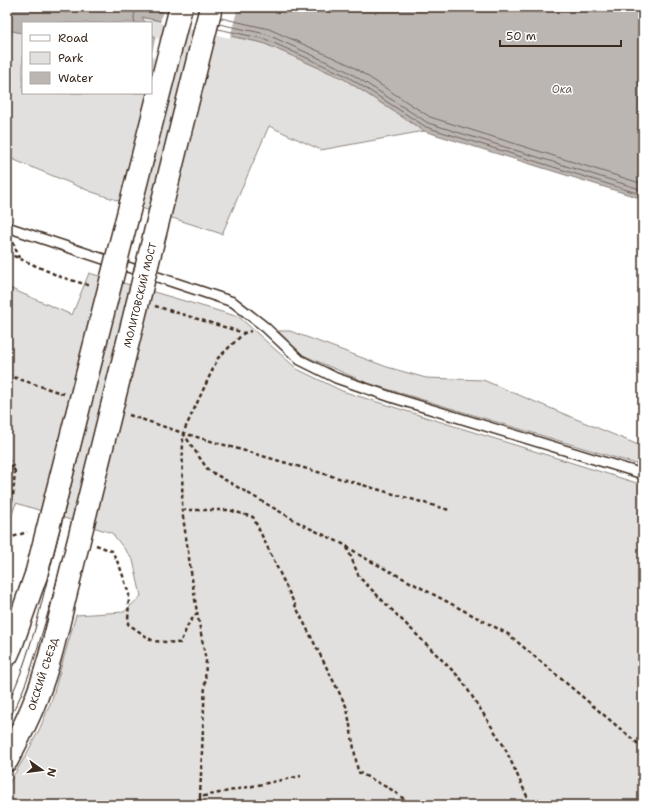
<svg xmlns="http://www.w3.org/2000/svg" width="650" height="812" viewBox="0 0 650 812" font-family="'Shantell Sans',sans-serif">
<rect width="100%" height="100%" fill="#fff"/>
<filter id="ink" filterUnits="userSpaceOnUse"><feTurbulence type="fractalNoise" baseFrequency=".025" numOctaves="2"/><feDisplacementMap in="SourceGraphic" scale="8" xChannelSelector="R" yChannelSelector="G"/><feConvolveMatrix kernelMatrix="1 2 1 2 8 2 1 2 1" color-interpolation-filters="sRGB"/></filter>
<g filter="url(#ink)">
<path fill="#e2e0de" stroke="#8e857e" d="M141 17 263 43 344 79 424 131 321 150 269 126 222 234 92 192 7 157V30L23 33V93H151V55L168 57 151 32V23H145Z
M89 273 239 317 297 369 342 391 643 485V805H7V786L25 757 40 728 52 699 76 615 124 612 141 596 133 560 112 533 16 503 7 529V287L72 315Z
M278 331H290L387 367 426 378 483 380 643 447V466L367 383 303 355Z"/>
<path fill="#bcb6b3" stroke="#887e77" d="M7 7H643V199L424 131 344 79 263 43 142 17 145 23H23V33L7 30Z
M151 32 168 58 151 55Z"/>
<path fill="#fff" d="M164 7H238L230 38 160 23Z
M156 36 170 56 168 60 151 57Z"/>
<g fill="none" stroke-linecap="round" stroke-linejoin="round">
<path stroke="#6f625a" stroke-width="1" d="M221 18 269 29 350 65 430 117 643 184
M135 23C128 1 157 11 167 13
M219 24 266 34 347 71 428 123 643 190
M218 29 265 39 345 75 426 127 643 195"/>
<defs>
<path id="service" d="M7 227 233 302 265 327 300 360 336 378 394 398 643 474"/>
<path id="primary" d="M7 655 11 646 36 575
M7 760C18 739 29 718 37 696 51 661 59 620 68 584"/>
</defs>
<use href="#service" stroke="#3b2a1e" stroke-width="12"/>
<use href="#primary" stroke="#3b2a1e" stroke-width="25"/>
<path stroke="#3b2a1e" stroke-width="2.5" stroke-dasharray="4 3" stroke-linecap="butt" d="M13 242 19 258
M7 253 61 277 91 286
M155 306 244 333 251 331
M7 375 64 394
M129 415 183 433 449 510
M183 433 208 470 303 525 347 546 361 556 508 634 643 748
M7 459 15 469 13 497 7 519
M7 474 15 469
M182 510H229L253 517 296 607 347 708 358 772 392 790 412 805
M7 539 27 532
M96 545 112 551 120 567 129 594 128 624 153 641 180 643 189 623 197 613 182 510 183 433 218 358 244 333
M347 547 359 577 461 679 504 746 531 805
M197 612 206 661 200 797 301 776
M200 797V805"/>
<use href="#service" stroke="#fff" stroke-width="9"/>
<use href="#primary" stroke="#fff" stroke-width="22"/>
<path stroke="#3b2a1e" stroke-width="1" d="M7 704C20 680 27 655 35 629L191 7
M7 722C18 705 25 685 32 666 41 638 49 609 57 580L201 7"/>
<defs>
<path id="primary-bridge" d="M36 575 181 7
M68 584 211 7"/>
</defs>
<use href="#primary-bridge" stroke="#3b2a1e" stroke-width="25" stroke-linecap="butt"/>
<use href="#primary-bridge" stroke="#fff" stroke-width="22"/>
</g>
</g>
<g text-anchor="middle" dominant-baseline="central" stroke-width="3" stroke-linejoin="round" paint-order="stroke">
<g font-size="10" fill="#3b2a1e" stroke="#fff">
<text transform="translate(140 295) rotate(-76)">МОЛИТОВСКИЙ МОСТ</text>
<text transform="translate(43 674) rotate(-72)">ОКСКИЙ СЪЕЗД</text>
</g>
<g font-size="11" font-style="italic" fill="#685b52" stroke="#fff">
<text x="562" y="89">Ока</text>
</g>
</g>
<rect width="650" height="812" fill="none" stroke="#fff" stroke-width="24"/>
<rect x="12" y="12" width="626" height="788" fill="none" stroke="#3b2a1e" stroke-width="1.5" filter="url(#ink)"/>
<rect x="22" y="22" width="130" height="72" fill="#ffffff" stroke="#b1aaa5"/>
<rect x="30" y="35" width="20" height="6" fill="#ffffff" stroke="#b1aaa5"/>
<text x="58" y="42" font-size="12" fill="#3b2a1e">Road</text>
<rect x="30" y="52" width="20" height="12" fill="#e2e0de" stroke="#b1aaa5"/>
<text x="58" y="62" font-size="12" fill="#3b2a1e">Park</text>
<rect x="30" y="72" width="20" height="12" fill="#bcb6b3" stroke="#b1aaa5"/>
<text x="58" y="82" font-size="12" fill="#3b2a1e">Water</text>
<g transform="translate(42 770) rotate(104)" stroke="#ffffff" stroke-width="3" paint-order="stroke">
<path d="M0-3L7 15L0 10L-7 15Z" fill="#3b2a1e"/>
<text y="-6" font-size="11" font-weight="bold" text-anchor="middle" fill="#3b2a1e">N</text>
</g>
<path d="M500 40v6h121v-6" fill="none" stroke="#3b2a1e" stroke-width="2"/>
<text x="506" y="40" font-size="12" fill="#3b2a1e" stroke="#ffffff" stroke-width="3" paint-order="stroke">50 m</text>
</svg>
